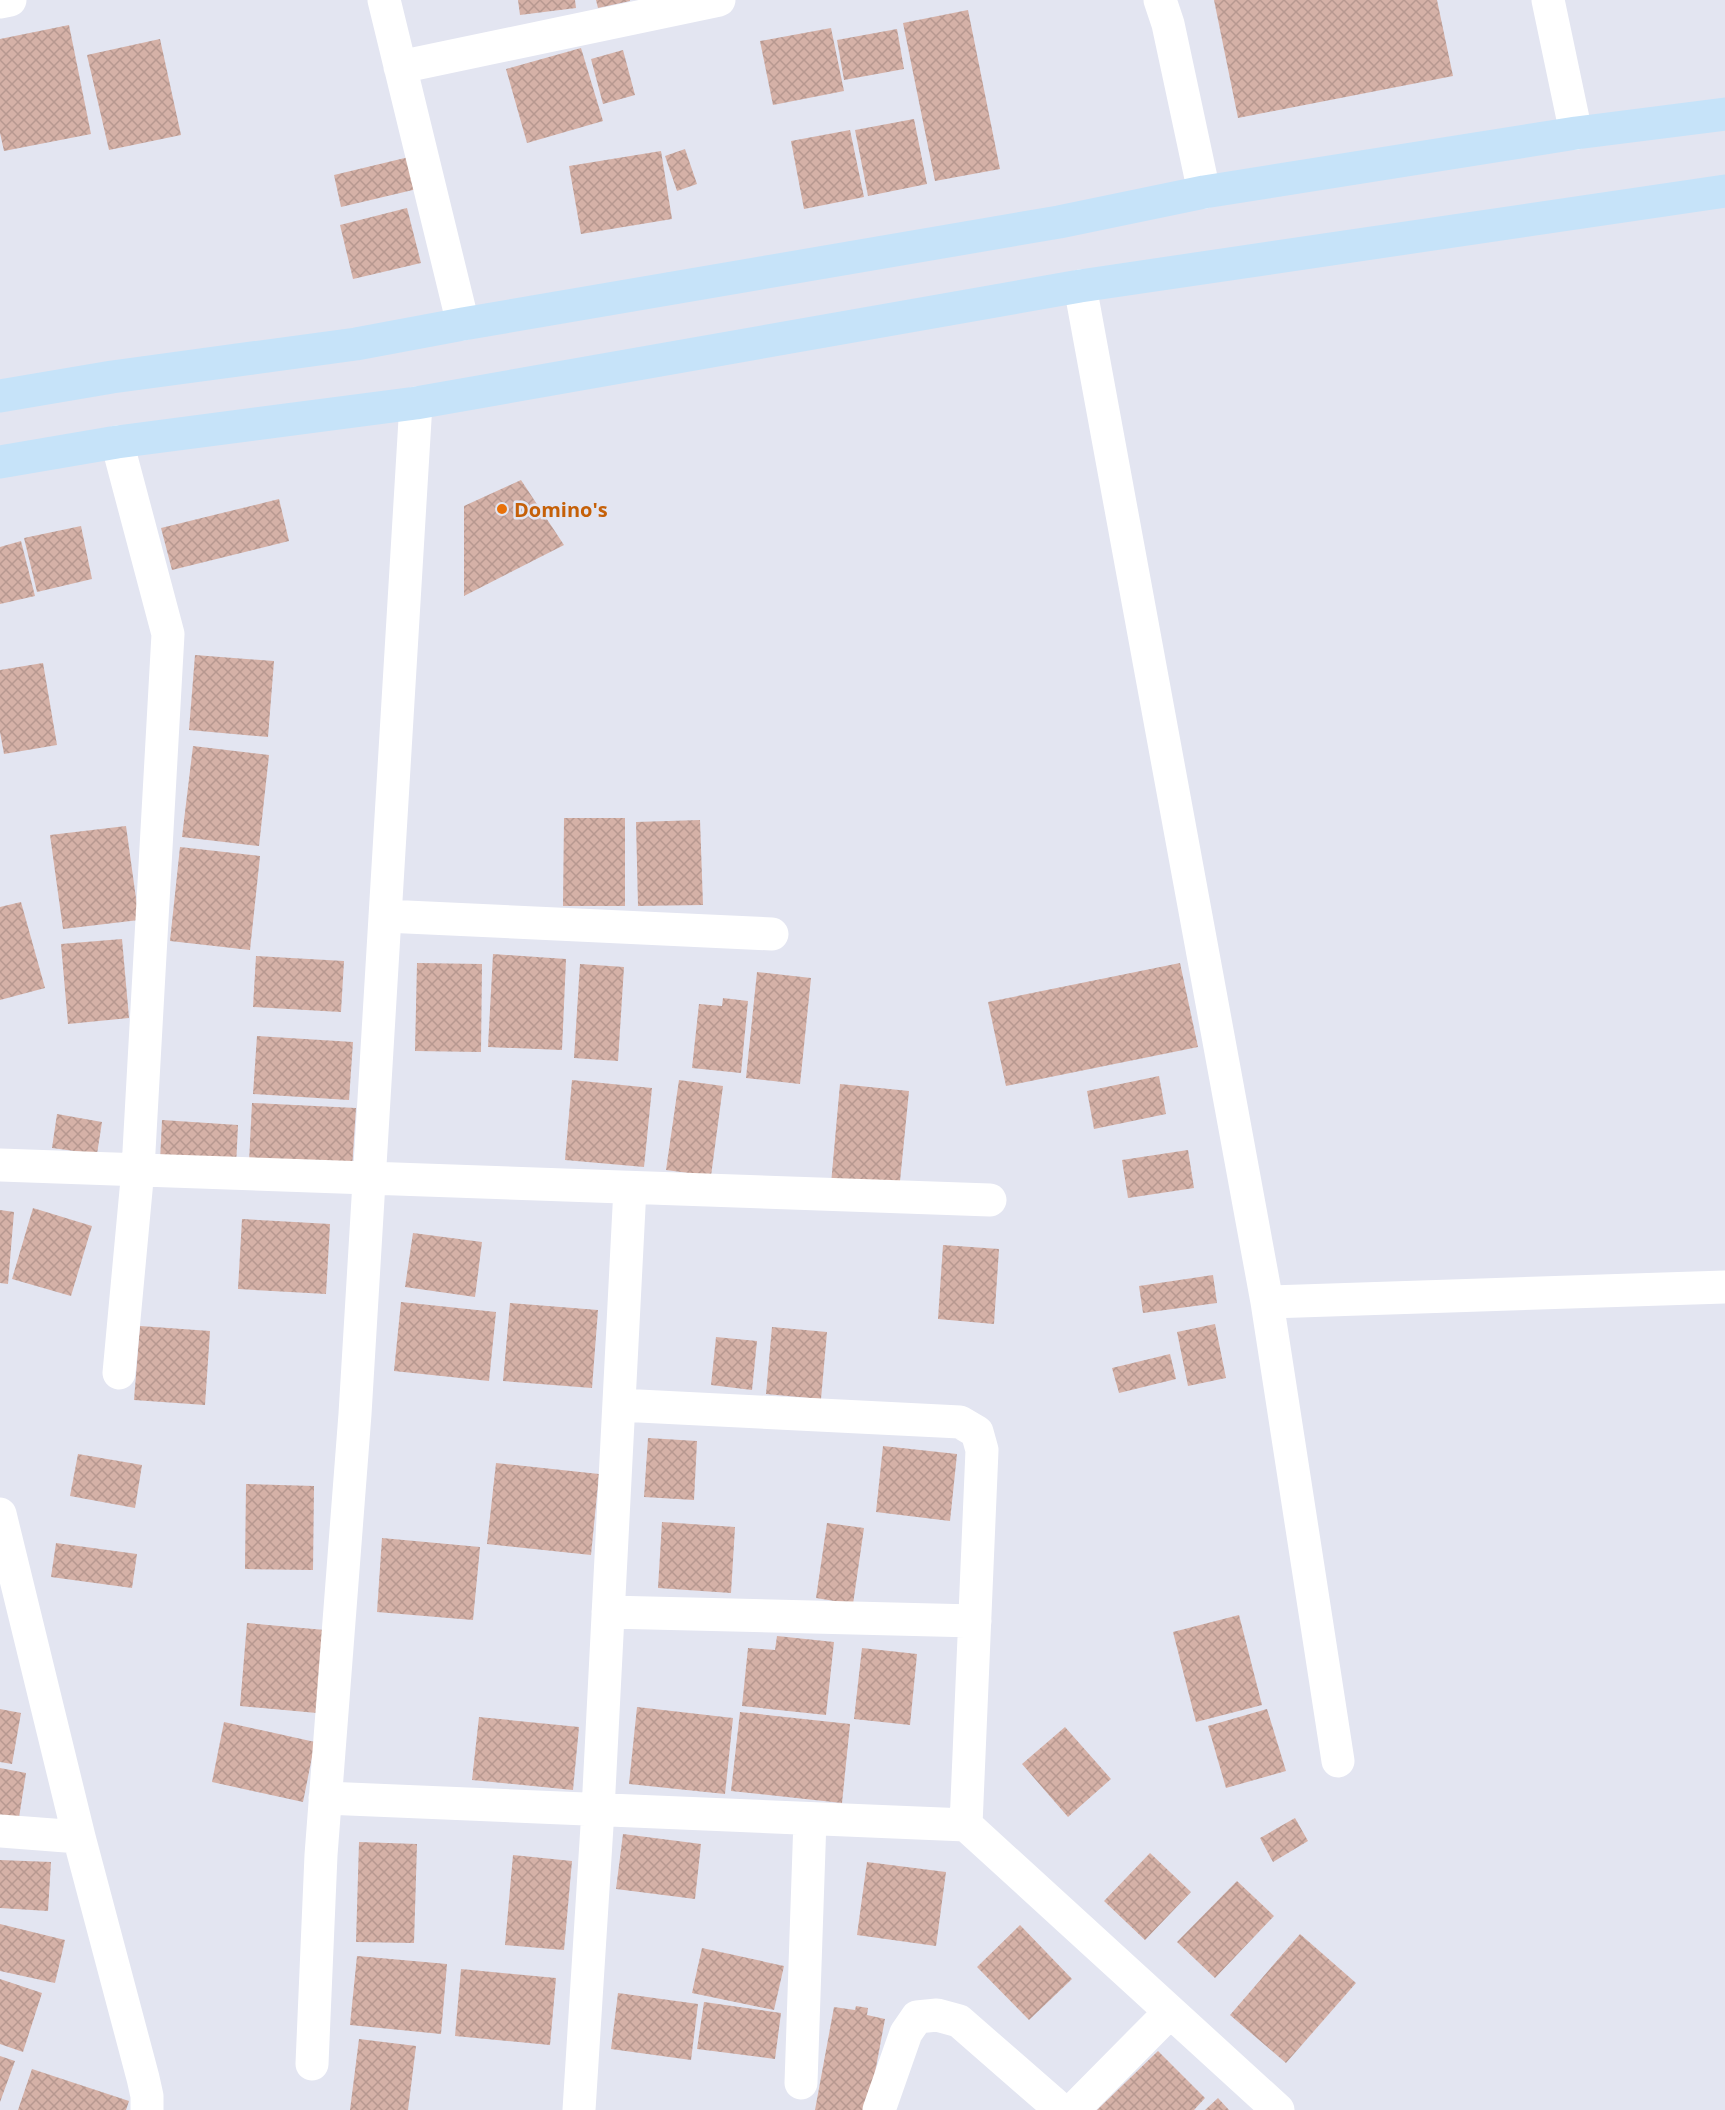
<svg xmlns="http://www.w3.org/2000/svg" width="1725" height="2110" viewBox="0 0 1725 2110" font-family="'Open Sans',sans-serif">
<defs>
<pattern id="building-cross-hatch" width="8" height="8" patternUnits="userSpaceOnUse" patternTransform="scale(1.5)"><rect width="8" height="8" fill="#d5b1a7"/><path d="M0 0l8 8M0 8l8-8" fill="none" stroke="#b79890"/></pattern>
</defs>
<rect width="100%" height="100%" fill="#e3e5f1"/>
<path fill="url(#building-cross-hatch)" d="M518 0H575L576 8 520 15Z
M596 0H630V1L598 8Z
M1214 0H1437L1453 76 1238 118Z
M968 10 1000 169 935 181 903 23Z
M69 25 91 134 4 151 0 133V39Z
M831 28 844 91 773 105 760 41Z
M897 29 904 69 844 80 837 40Z
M160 39 181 135 109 150 87 55Z
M581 48 603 121 527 143 506 69Z
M623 50 635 95 603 104 591 59Z
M914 119 927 184 868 196 855 130Z
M850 130 864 197 804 209 791 141Z
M685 149 697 184 677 191 665 156Z
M661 151 672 219 581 234 569 166Z
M409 157 417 189 341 207 334 175Z
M407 208 421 263 353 279 340 225Z
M521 480 564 545 464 596V506Z
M279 499 289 541 172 570 161 528Z
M81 526 92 579 37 592 24 538Z
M21 541 35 596 0 604V547Z
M195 655 274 661 268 737 189 730Z
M43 663 57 745 4 754 0 732V670Z
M193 746 269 755 259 846 182 837Z
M564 818H625V906H563Z
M700 820 703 905 638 906 636 822Z
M126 826 139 920 63 929 50 835Z
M180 847 260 856 250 950 170 941Z
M21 902 45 988 0 1000V907Z
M122 939 129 1018 68 1024 61 944Z
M493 954 566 959 562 1050 488 1047Z
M256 956 344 961 341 1012 253 1007Z
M417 963 482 964 481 1052 415 1051Z
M1180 963 1198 1047 1006 1086 988 1002Z
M580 964 624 967 618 1061 574 1058Z
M757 972 811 978 800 1084 746 1078Z
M723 998 748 1001 741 1073 692 1068 699 1004 722 1006Z
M257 1036 353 1042 349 1100 253 1094Z
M1159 1076 1166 1114 1094 1129 1087 1091Z
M572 1080 652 1088 644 1167 565 1160Z
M679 1080 723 1086 711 1176 666 1170Z
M840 1084 909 1091 899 1191 831 1184Z
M252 1103 356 1108 352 1168 249 1162Z
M57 1114 102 1122 97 1154 52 1148Z
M162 1120 238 1125 236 1166 160 1161Z
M1188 1150 1194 1188 1128 1198 1122 1160Z
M33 1208 92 1226 71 1296 12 1279Z
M0 1210 14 1212 8 1284 0 1283Z
M242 1219 330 1224 326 1294 238 1289Z
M413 1233 482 1242 475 1297 405 1287Z
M943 1245 999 1249 994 1324 938 1319Z
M1213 1275 1217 1303 1143 1313 1139 1286Z
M401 1302 496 1312 489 1381 394 1371Z
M510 1303 598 1310 592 1388 503 1381Z
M1215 1324 1226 1378 1188 1386 1177 1332Z
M140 1326 210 1331 205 1405 134 1400Z
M772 1327 827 1332 821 1399 766 1394Z
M716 1337 757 1341 752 1390 711 1385Z
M1170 1354 1176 1379 1119 1393 1112 1368Z
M648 1438 697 1441 694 1500 644 1497Z
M883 1446 957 1454 950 1521 876 1512Z
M78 1454 142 1465 135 1508 70 1496Z
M496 1463 599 1474 591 1555 487 1544Z
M246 1484 314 1486 313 1570 245 1569Z
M662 1522 735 1527 731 1593 658 1588Z
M827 1523 864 1528 853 1604 816 1598Z
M382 1538 480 1547 473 1620 377 1612Z
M56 1543 137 1554 132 1588 51 1577Z
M1239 1615 1262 1705 1196 1722 1173 1632Z
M247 1623 325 1630 317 1713 240 1706Z
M777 1636 834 1642 826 1715 742 1706 748 1648 775 1650Z
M862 1648 917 1654 910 1725 854 1719Z
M637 1707 733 1718 725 1794 629 1784Z
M0 1709 21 1713 12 1764 0 1762Z
M1267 1709 1286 1771 1226 1788 1208 1726Z
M740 1712 850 1724 842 1803 731 1791Z
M479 1717 579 1727 573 1790 472 1780Z
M224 1722 315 1742 303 1802 212 1782Z
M1065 1727 1111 1779 1068 1817 1022 1764Z
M0 1768 26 1773 18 1824 0 1821Z
M1295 1818 1308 1841 1273 1862 1260 1838Z
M623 1834 701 1844 695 1899 616 1889Z
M359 1842 417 1844 414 1943 356 1942Z
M1150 1853 1191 1892 1145 1940 1104 1901Z
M513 1855 572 1861 564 1950 505 1945Z
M0 1860 51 1862 48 1911 0 1908Z
M867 1862 946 1872 936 1946 857 1935Z
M1237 1881 1274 1916 1215 1978 1177 1942Z
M0 1924 65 1940 55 1983 0 1971Z
M1020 1925 1072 1979 1029 2020 977 1967Z
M1300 1934 1356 1983 1286 2063 1230 2015Z
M702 1948 784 1966 774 2010 692 1993Z
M357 1956 447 1964 441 2034 350 2025Z
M461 1969 556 1978 550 2045 455 2036Z
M0 1979 42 1993 23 2052 0 2044Z
M618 1993 698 2004 691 2060 611 2049Z
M704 2002 781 2013 775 2059 697 2049Z
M856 2006 868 2008 867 2015 885 2019 868 2110H815L834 2007 855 2010Z
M359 2039 416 2046 408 2110H350Z
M1158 2051 1205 2098 1194 2110H1097Z
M0 2056 15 2061 0 2102Z
M32 2069 129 2101 126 2110H18Z
M1218 2098 1229 2110H1205Z"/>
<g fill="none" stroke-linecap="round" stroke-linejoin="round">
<path stroke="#fff" stroke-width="33" d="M384 0 463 324
M1160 0 1168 24 1204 192
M1548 0 1576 133
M0 2 10 0
M400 67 719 0
M1080 286 1267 1302 1338 1761
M117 442 168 634 138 1169 119 1373
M385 916 772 934
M0 1165 990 1200
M1267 1302 1725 1287
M619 1405 960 1422 977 1432 982 1450 966 1825
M0 1514 79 1837 143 2078 147 2096V2110
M608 1612 975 1621
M325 1798 966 1825 1278 2110
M0 1831 79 1837
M312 2064 321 1855 355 1414 416 403
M801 2083 810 1819
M579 2110 598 1810 630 1188
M879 2110 906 2033 917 2017 937 2015 959 2021 1061 2110
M1073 2110 1170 2012"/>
<path stroke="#c6e3f9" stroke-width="33" d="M0 396 112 377 356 344 463 324 1059 222 1204 192 1576 133 1725 114
M0 462 117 442 416 403 1080 286 1725 191"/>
</g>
<circle fill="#e8710a" stroke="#e3e5f1" stroke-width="2" cx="502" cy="509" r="6"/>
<g text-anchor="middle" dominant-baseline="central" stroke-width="5" stroke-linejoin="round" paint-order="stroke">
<g font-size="20" font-weight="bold" fill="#c56008" stroke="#e3e5f1" text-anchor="start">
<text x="514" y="509">Domino's</text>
</g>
</g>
</svg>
